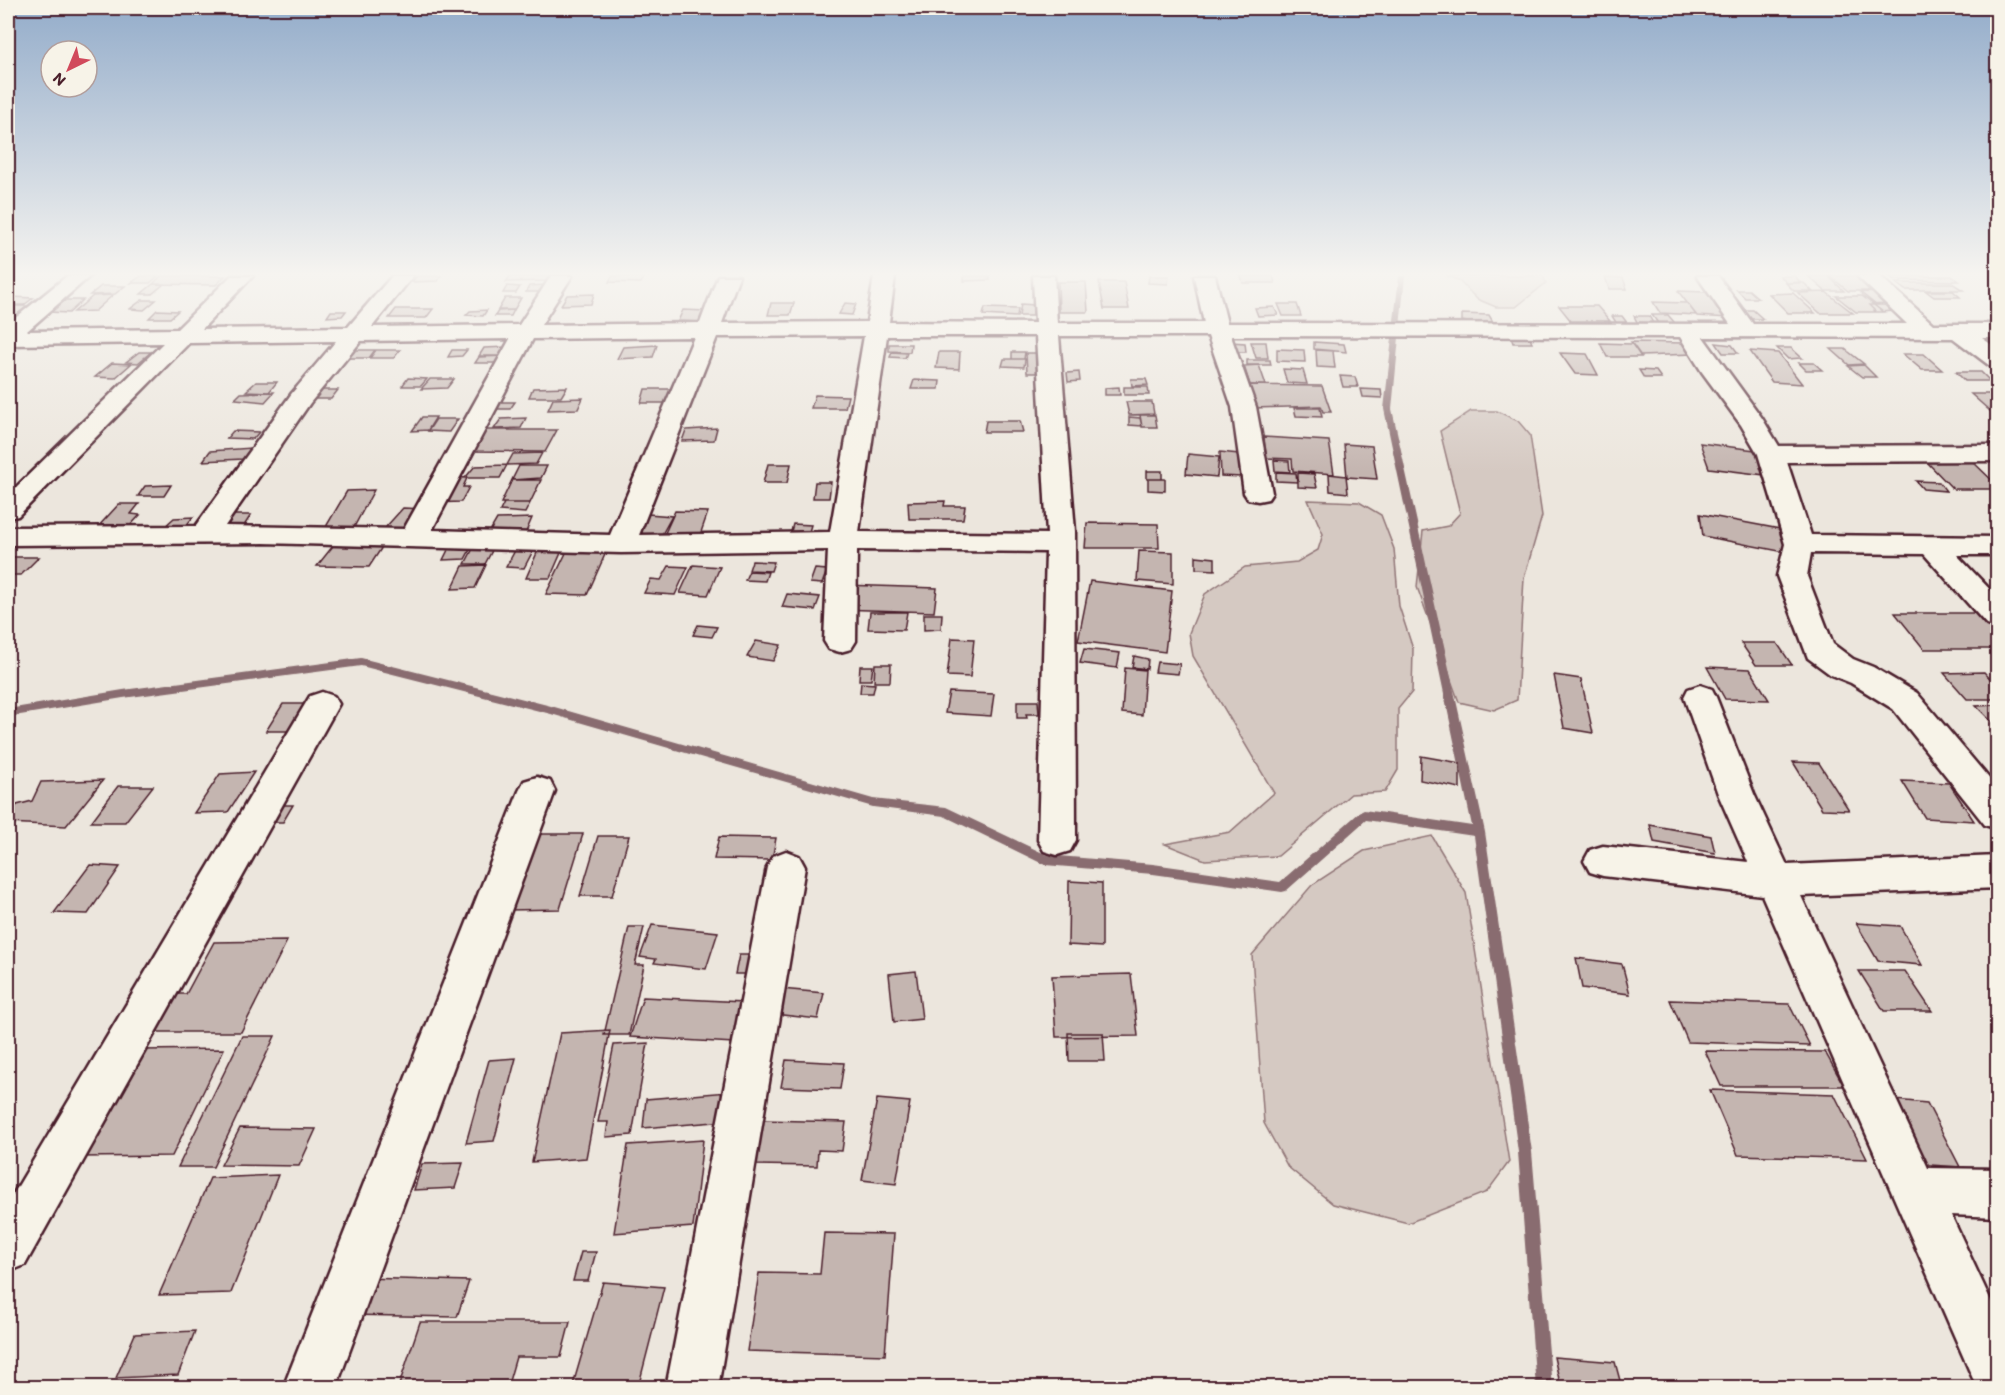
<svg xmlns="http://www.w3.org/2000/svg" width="2005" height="1395" viewBox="0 0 2005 1395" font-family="Itim,sans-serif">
<rect width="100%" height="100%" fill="#ece6dd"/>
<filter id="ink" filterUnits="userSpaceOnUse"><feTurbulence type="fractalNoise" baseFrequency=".0167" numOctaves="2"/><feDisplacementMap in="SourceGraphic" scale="12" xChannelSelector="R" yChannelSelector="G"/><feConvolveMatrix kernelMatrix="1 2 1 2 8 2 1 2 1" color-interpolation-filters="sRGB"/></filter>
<g filter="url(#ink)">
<path fill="#d5c9c2" stroke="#907476" stroke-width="1.5" d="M1446 276H1543L1546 283 1516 307H1496L1477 299 1458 280Z
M1471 411H1497L1518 421 1530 435 1542 516 1524 578 1517 700 1494 710 1459 702 1417 587 1423 531 1448 526 1460 513 1440 431Z
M1308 500 1359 502 1381 515 1394 549 1399 606 1413 649 1412 692 1398 709V770L1385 792 1351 794 1278 856 1205 860 1165 844 1230 832 1274 793 1193 656 1189 633 1205 594 1245 567 1297 562 1318 550 1323 534Z
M1432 836 1466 893 1509 1162 1487 1192 1408 1223 1333 1204 1288 1167 1264 1123 1252 955 1312 885 1364 851Z"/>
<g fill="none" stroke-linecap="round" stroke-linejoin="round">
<path fill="#896c6f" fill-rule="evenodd" d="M1399 276H1405L1392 409 1485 832 1532 1152 1552 1388H1536L1518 1152 1474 836 1366 820 1286 891 1282 892 1153 874 1045 865 944 816 873 807 551 714 361 666 123 698 8 717V709L123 690 361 658 551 706 873 799 946 807 1047 855 1153 864 1280 882 1360 812 1364 810 1472 826 1384 409Z"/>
</g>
<path fill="#c4b5b0" stroke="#4a1f2b" stroke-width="1.5" d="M141 276H158L150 283H131Z
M161 276H225L216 285 153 284Z
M417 276H441L438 281 412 282Z
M510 276H550L546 281 506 282Z
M612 276H645L641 283 609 282Z
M964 276H990V280L964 281Z
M1149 276H1169L1168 284 1148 283Z
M1241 276H1273L1275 283H1243Z
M1780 276H1795L1800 282 1787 283Z
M1808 276H1828L1844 291H1825Z
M1830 276H1863L1880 291H1848Z
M1890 276H1952L1959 281 1894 280Z
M1605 277 1623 278 1627 289H1609Z
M1058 282H1086L1088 312H1059Z
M1099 282H1124L1129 309H1104Z
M1786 283H1804L1812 291H1794Z
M1896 283H1952L1963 290H1905Z
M153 284H164L152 294H141Z
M544 285 540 292H526L529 286Z
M101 286H125L115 294 90 295Z
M507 286 520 287 516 293H503Z
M1737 290H1749L1758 298H1745Z
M1678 291 1707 292 1728 318 1697 316Z
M1926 291H1953L1960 297H1934Z
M1826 292 1853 313H1820L1798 293Z
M1860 292 1881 293 1894 305H1876Z
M1793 293 1815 313H1788L1769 294Z
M594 294 591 304 561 305 567 295Z
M113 295 95 311 74 312 93 296Z
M1836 296H1862L1883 312H1856Z
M12 297 33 298 24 305H8V301Z
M505 298H521L514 310H498Z
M66 300H83L69 313 50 312Z
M142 300H156L144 310 130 309Z
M1653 302 1687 303 1696 315 1660 313Z
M771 303H794L790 315H768Z
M845 303 856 304 852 315 839 314Z
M1021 304 1035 305V316H1019Z
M1278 304H1297L1301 316H1283Z
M1889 304 1897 311 1876 312 1869 305Z
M8 306H29L17 314H8Z
M1559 306H1597L1610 321H1571Z
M1274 307 1278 315 1258 316 1255 308Z
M985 308 1018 309 1017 317 983 315Z
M396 309H433L426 318H389Z
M157 310 178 311 170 318H149Z
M487 310 483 316 466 315 470 311Z
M514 310 511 316H495L498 311Z
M683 310 706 311 701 322 678 321Z
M1739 310H1753L1763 319H1749Z
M331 311H346L342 316 327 317Z
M1462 314 1489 315 1496 327 1462 321Z
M1652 315H1668L1675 323H1658Z
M1612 316H1622L1628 324H1617Z
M1634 316H1649L1653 323 1637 322Z
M1509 331H1527L1532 343H1513Z
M1231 342 1245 343 1246 352H1233Z
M1251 342H1266L1268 358H1256Z
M1314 342 1344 344 1346 352 1314 349Z
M1631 342 1686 343 1692 354 1641 356Z
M1600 343 1632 344 1641 357H1607Z
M1716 343 1732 345 1738 353H1723Z
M889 344H911L910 352 889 351Z
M657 345 653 357 617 359 623 347Z
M506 347 501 356H479L484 348Z
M1777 348H1791L1802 358 1788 359Z
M1277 349 1304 350 1305 362 1277 361Z
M1831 349H1845L1864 364 1849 365Z
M349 350H375L369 358H344Z
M376 350H400L394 358H370Z
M452 350H467L462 356 448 357Z
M1316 350 1333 351 1335 368 1317 367Z
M1750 351 1778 353 1802 384 1772 382Z
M139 352H151L138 363 126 362Z
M892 352 907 353 905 358 890 357Z
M939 352H960L959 369 936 368Z
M1012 352H1025L1024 359H1012Z
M1026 353H1036L1039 373H1027Z
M1560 353 1587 354 1598 375 1575 374Z
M1903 354H1924L1942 370H1922Z
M505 356 502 363H475L479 357Z
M1004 359H1025L1024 367 1002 366Z
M1247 360H1270L1271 365H1247Z
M112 363 131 364 115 378 95 377Z
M1799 363H1814L1822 370H1806Z
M1259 365 1266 385H1250L1244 366Z
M1864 365 1876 377H1862L1848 366Z
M1283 369 1303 370 1307 384 1287 383Z
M1639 370 1656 371 1661 378H1644Z
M1079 372 1080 381 1068 382 1067 373Z
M1956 372H1981L1990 381H1965Z
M1340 376 1355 377 1358 387H1343Z
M408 378 427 379 421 386H402Z
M430 379H454L447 388 421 389Z
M1131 379H1146L1148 385 1132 386Z
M914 380 940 381 939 389H911Z
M256 382H277L269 392 246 391Z
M1248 385 1322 386 1331 412H1323L1321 406 1253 408Z
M567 387 561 397H529L533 388Z
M1119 387 1120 395H1105V388Z
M1124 387H1148L1149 395H1124Z
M645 389H679L674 403H641Z
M1361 389 1381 390 1382 398 1363 397Z
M315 390H338L331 399H308Z
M274 392 265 402 235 399 241 393Z
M1971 394H1998V411H1990Z
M815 395 848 396 845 408H811Z
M583 398 578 409 548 410 553 399Z
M498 402H515L510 409H494Z
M1126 402H1152L1154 414 1129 415Z
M1294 408H1320L1322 417 1296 416Z
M1140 415H1155L1157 427H1142Z
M422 417H436L428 430 412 431Z
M1129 417 1140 418 1142 426 1129 425Z
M526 418 521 428 494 429 501 419Z
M436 419H458L449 432 428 431Z
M986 421H1020L1023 432H984Z
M717 428 714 440 682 441 686 430Z
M486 430H557L545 452 472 451Z
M233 431 259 432 253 439 227 438Z
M1264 437 1329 441 1334 474 1293 471 1292 459 1266 458Z
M1700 443 1755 450 1765 475 1709 468Z
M1344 444 1372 446 1377 479 1347 477Z
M251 448 243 459 203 461 210 451Z
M1220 452 1239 454 1241 477 1221 476Z
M542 453 536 464 507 465 513 454Z
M1188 454 1219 457 1217 477 1186 474Z
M1274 460 1289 461 1290 472 1275 471Z
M1925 460H1971L1998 486V489H1953Z
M768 464H791L787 483H763Z
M507 465 500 478H465L475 466Z
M519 466H547L541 478 512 480Z
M1147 471H1162V479H1147Z
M1276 472 1296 473 1297 482 1276 481Z
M1298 473 1314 474 1317 488 1298 487Z
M1329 474 1346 476 1348 493 1330 491Z
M445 477 467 478 463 487H469L461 502 431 503Z
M1148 479H1165V491L1148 490Z
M512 480H541L530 503H501Z
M1916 481 1939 482 1946 491 1923 489Z
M815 482H831L829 498H813Z
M171 485 164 496H138L145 486Z
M374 490 354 527 324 530 347 491Z
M945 501 944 506H965L963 519H909L908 502Z
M504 503H530L525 513 500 511Z
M119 504H139L131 514 140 515 128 528 96 529Z
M403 508 424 509 407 529H384Z
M675 511 708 512 700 535 665 533Z
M648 514 672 516 661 536 637 533Z
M1700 514 1785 530 1790 553 1703 536Z
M232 515H251L240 532H219Z
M193 517 185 527H164L174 518Z
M532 518 526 532 490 531 497 519Z
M1087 523 1158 524 1159 548H1085Z
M793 524 811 525 808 535H790Z
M337 541H386L369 567 317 566Z
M476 543H496L485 564H465Z
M450 546H472L465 559 443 560Z
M540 546H564L550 578H526Z
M517 547H535L524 568 506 567Z
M568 549 607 550 587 595 546 594Z
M1139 551 1173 552V584L1137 581Z
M1196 556 1215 558V570L1196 569Z
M8 557H39L21 575H8Z
M752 561 774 562 771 571 749 570Z
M486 565 475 588 452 589 463 566Z
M693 565 720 567 708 595 680 593Z
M669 566 688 567 675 595 644 593 651 579 661 580Z
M815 569 827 570 822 584 810 583Z
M749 571 768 572 765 581 745 580Z
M1090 581 1172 591 1165 652 1078 641Z
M843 585 937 588 934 612 838 609Z
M787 594 820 597 815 610 782 607Z
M870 612H907L904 630 868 629Z
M1895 613H1977L1998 635V649H1924Z
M924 614H942L941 629 924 630Z
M698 625 717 627 712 637 693 635Z
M952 638 974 639 970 677 947 676Z
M756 641 781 645 773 661 747 657Z
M1741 643H1777L1792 665H1756Z
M1084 649 1120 653 1117 668 1080 663Z
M1134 656 1148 659 1147 669 1132 667Z
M1157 662 1180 664 1178 674 1155 672Z
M875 664H891L890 682H874Z
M860 666H873L871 680H859Z
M1707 667 1750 669 1769 700 1725 699Z
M1125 668 1145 670 1142 715 1122 713Z
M1984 672 1998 687V699H1967L1944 673Z
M1554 675 1581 679 1593 733 1564 728Z
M861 683 875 684 873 693H860Z
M949 692 994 694 991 716 945 713Z
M1017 701H1038L1039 714H1026L1027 718H1017Z
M283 704H306L290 731H266Z
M1998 705V728L1976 706Z
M1421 756 1460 763V788L1420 780Z
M1793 762 1819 763 1849 810 1822 809Z
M254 772 228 812 194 813 220 774Z
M103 780 66 826 8 823V816L17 805 32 801 41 782Z
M1902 781 1949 783 1974 821 1925 818Z
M118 786H153L125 822H91Z
M279 805H293L283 822H269Z
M1650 825 1711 836 1715 853 1654 842Z
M536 834H583L560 909 509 910Z
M598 836H629L612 896H580Z
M719 837 776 838 772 860 714 859Z
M90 865 120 867 88 914 54 913Z
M1069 881 1102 883V947L1068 945Z
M1856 923 1900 926 1922 965 1878 961Z
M652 925 718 932 706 969 654 963 656 959 640 957Z
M629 927H644L635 965H644L629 1035H604Z
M287 941 241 1032H146L168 994H186L214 942Z
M739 955H758L754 974H735Z
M1576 958 1622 964 1630 994 1582 988Z
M916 971 922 1019 894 1022 889 974Z
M1859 971H1905L1932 1011H1884Z
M1131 974 1138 1036 1056 1037 1052 976Z
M781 989 824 993 818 1019 774 1014Z
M643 997 743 1002 734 1043 630 1037Z
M1670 1000 1789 1004 1810 1046 1688 1042Z
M610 1030 586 1158 532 1162 560 1033Z
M1068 1033H1103L1105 1061H1069Z
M242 1036H275L213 1167H178Z
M648 1043 632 1135 606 1137 608 1122H598L614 1045Z
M224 1049 172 1156 81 1157 140 1050Z
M1705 1051 1825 1052 1844 1086H1721Z
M516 1058 494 1141 466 1143 489 1060Z
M786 1060 844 1063 840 1089 781 1087Z
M1710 1090 1834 1094 1867 1159 1738 1155Z
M728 1092 727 1121 643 1128 646 1099Z
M877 1099 910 1102 896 1184 862 1180Z
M1884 1099 1927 1103 1960 1167 1916 1164Z
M762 1120 846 1122 842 1151 818 1150 817 1166 754 1165Z
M240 1128 316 1129 299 1166 221 1165Z
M703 1140 693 1227 614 1233 628 1145Z
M463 1163 455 1188 414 1190 422 1164Z
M278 1175 231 1293 159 1295 210 1178Z
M824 1233 894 1234 885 1355 747 1351 759 1273 820 1274Z
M581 1252H596L588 1281H573Z
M363 1278 469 1281 457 1317 349 1315Z
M603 1282 664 1287 638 1388H572Z
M420 1322H570L561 1357H516L507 1388H398Z
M195 1331 178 1375 116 1378 135 1334Z
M1554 1357 1615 1362 1622 1388H1561Z"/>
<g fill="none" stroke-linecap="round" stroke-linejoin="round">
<defs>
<path id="street" d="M67 276H90L27 331 177 329 231 276H253L202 329 348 327 392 276H413L372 327 519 325 551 276H572L541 325 700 323 718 276H739L722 323 867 322 874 276H895L889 322 1035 323 1033 276H1054L1057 323H1204L1194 276H1215L1227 323 1730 324 1697 276H1718L1753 324H1907L1857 276H1880L1933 324H1998V338H1982L1998 349V368L1990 366 1953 338 1703 337 1762 418 1779 446 1998 445V461L1787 462 1811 535 1998 537V555H1957L1998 598V628L1987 625 1924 554 1811 553 1807 576 1833 644 1853 659 1873 667 1917 693 1998 789V829L1985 825 1893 709 1851 683 1831 675 1808 658 1777 576 1785 544 1758 454 1741 425 1702 372 1680 337 1231 336 1256 407 1272 493 1268 499 1258 501 1248 499 1244 493 1232 407 1208 336H1059L1075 531 1076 840 1070 851 1057 855 1044 851 1038 840 1046 552 857 550 856 641 851 649 840 652 829 649 824 641 828 550 621 553 264 543 8 545V527L196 526 292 393 336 341 189 343 18 516 8 518V495L163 343 8 345V324ZM864 336 830 532 639 535 717 337ZM887 336H1036L1047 534 859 532ZM694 337 610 535 432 530 533 339ZM510 339 404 529 225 526 310 403 361 341Z
M1700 685 1712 689 1716 697 1754 794 1787 865 1998 856V888L1801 896 1928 1168 1998 1169V1217L1951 1215 1998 1316V1388H1977L1762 895 1603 876 1590 872 1584 861 1590 850 1603 846 1748 862 1718 794 1684 697 1688 689Z
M322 692 334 696 339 704 25 1265 8 1272V1203L310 696Z
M537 777 550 781 555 791 336 1388H283L519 791 524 781Z
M786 851 799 856 805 867 718 1388H666L767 867 773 856Z"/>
</defs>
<use href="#street" stroke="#4a1f2b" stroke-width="5"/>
<use href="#street" fill="#f7f3e8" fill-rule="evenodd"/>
</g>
</g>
<linearGradient id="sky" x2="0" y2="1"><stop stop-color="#93acca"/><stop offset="0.58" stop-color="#f6f4f0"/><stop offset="1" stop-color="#f6f4f0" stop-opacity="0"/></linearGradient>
<rect width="2005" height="472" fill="url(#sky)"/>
<rect width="2005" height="1395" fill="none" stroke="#f7f3e8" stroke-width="30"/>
<rect x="15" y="15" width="1975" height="1365" fill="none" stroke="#4a1f2b" stroke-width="2" filter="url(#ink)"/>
<g transform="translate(69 69) rotate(223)"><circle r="28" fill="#f7f3e8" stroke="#b29e9c" stroke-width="1.5"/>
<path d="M0-4.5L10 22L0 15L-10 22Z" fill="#d1495b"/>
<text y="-9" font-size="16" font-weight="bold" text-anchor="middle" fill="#4a1f2b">N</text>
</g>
</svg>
